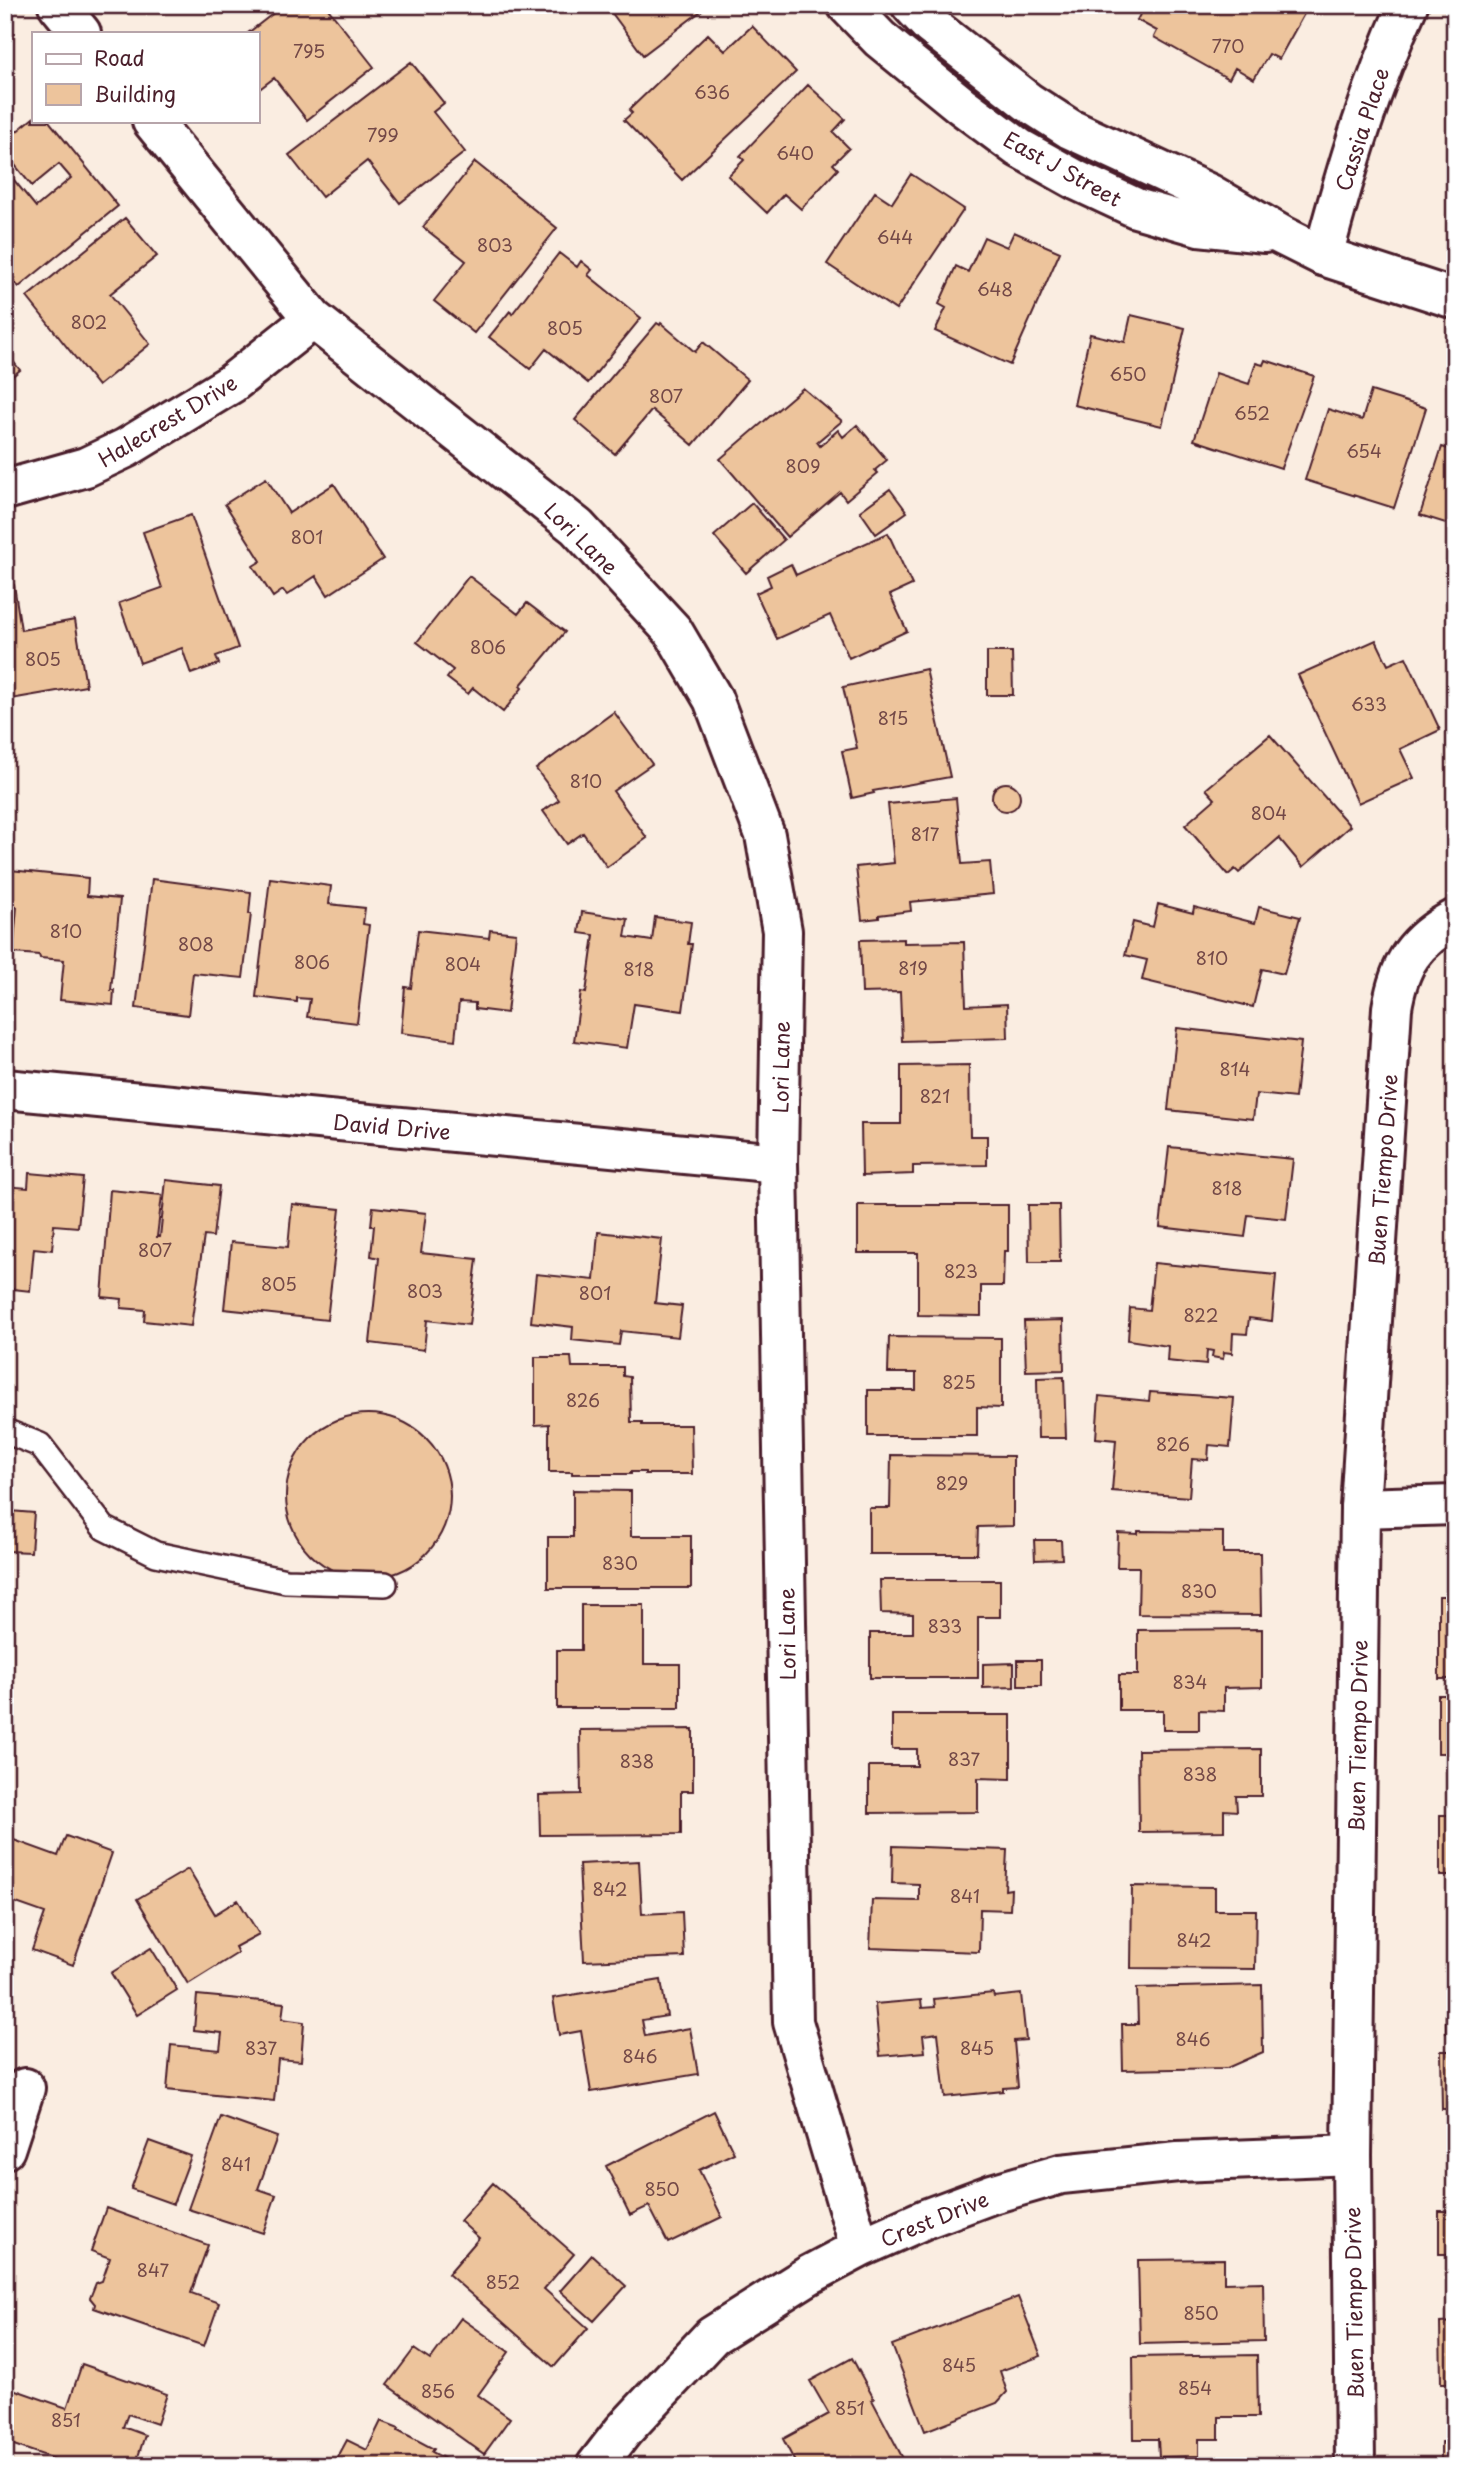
<svg xmlns="http://www.w3.org/2000/svg" width="1460" height="2471" viewBox="0 0 1460 2471" font-family="'Playpen Sans',sans-serif">
<rect width="100%" height="100%" fill="#faede1"/>
<filter id="ink" filterUnits="userSpaceOnUse"><feTurbulence type="fractalNoise" baseFrequency=".0143" numOctaves="2"/><feDisplacementMap in="SourceGraphic" scale="14" xChannelSelector="R" yChannelSelector="G"/><feConvolveMatrix kernelMatrix="1 2 1 2 8 2 1 2 1" color-interpolation-filters="sRGB"/></filter>
<g filter="url(#ink)">
<path fill="#edc49c" stroke="#4a1f2b" stroke-width="2" d="M284 5H325L374 67 307 120 274 78 257 91V33H248Z
M606 5H709L643 55Z
M1145 5H1294L1305 12 1279 59 1269 54 1254 79 1235 68 1229 79 1154 37 1157 31 1137 20Z
M752 26 796 72 682 180 624 120 632 113 629 110 708 34 725 51Z
M411 62 444 103 433 112 465 152 400 203 367 161 322 197 289 155Z
M808 85 845 119 833 132 849 148 833 164 838 169 801 209 784 194 767 213 728 176 744 160 740 156Z
M33 118V121H49L118 206 19 287 15 283 5 291V169L36 207 71 178 59 164 32 186 5 153V141Z
M475 162 557 228 474 333 434 301 466 261 423 227Z
M911 174 964 209 896 310 827 264 875 192 892 203Z
M125 218 157 256 110 294 150 344 98 386 27 297Z
M1014 232 1060 252 1010 365 935 331 946 308 939 304 956 266 968 272 984 237 1007 247Z
M559 253 577 267 581 261 592 270 588 275 641 318 588 383 546 349 530 369 489 337 510 311 512 314Z
M1131 315 1185 328 1162 426 1074 405 1090 334 1125 342Z
M657 323 660 325 661 323 695 352 703 342 748 380 693 445 652 410 615 454 575 420Z
M5 351 20 370 5 382Z
M1265 360 1314 376 1281 468 1194 440 1216 373 1249 384 1256 363 1263 365Z
M803 388 842 421 817 442 820 446 838 430 843 437 857 425 887 460 875 470 878 473 846 500 840 492 787 537 720 459Z
M1371 391 1426 408 1394 508 1305 480 1328 409 1362 420Z
M1442 447 1455 451V526L1420 515Z
M266 478 289 513 334 484 383 559 328 595 316 576 287 595 283 590 273 597 253 566 261 561 225 504Z
M890 489 907 512 876 534 860 511Z
M752 503 784 540 746 573 714 536Z
M191 515 238 648 216 656 219 664 191 674 182 648 140 663 119 603 162 588 143 532Z
M888 533 912 585 890 595 907 631 849 658 830 615 777 639 756 593 771 586 767 576 791 564 796 575Z
M469 576 518 614 527 603 565 632 520 686 522 688 503 712 473 688 468 694 447 678 453 670 417 642Z
M14 585 21 630 75 620 86 686 5 700V587Z
M1376 640 1388 665 1406 657 1440 730 1400 749 1414 778 1358 803 1298 675Z
M987 652H1012L1013 695H987Z
M926 669 950 777 873 791 874 793 852 798 842 751 857 748 843 687Z
M614 712 652 764 613 791 647 838 607 867 583 833 567 844 543 811 559 800 536 769Z
M1270 735 1350 826 1303 867 1279 838 1239 873 1235 869 1228 875 1185 825 1215 799 1206 789Z
M992 797a14 14 0 1 1 28 0a14 14 0 1 1-28 0Z
M956 798 962 864 990 862 993 894 910 902 911 911 879 915V918L862 920 856 867 894 863 888 804Z
M10 870 88 878 87 896 120 899 111 990H114L113 1005 60 1000 64 960 40 958 39 955 13 953 17 907 6 906Z
M270 878 331 886 329 904 365 908 363 924 369 925 357 1023 307 1017 310 999 297 998V1002L256 997Z
M152 879 251 892 249 914H251L243 978 193 973 188 1015 136 1008Z
M1158 904 1193 913 1194 907 1255 923 1259 907 1300 917 1284 974 1262 969 1253 1007 1142 980 1147 960 1125 955 1133 922 1153 927Z
M582 912 628 919 625 937 652 941 655 917 691 922 688 944H692L683 1011 634 1004 627 1048 574 1041 581 992 586 993 594 935 579 933Z
M418 930 489 938 490 930 516 933 507 1013 475 1009V1003L459 1002 455 1040 401 1033 405 987 411 988Z
M904 939V943L964 942 966 1006 1007 1004 1008 1038 902 1041 900 992 862 993 860 940Z
M1177 1028 1301 1042 1295 1098 1256 1094 1253 1119 1168 1110Z
M969 1065 970 1136H987V1165L913 1166V1174L862 1176 861 1124H901V1066Z
M1169 1147 1293 1159 1286 1219 1248 1215 1245 1237 1160 1227Z
M29 1173 83 1178 78 1227 54 1225 52 1250 34 1248 30 1291 5 1288V1186L28 1188Z
M166 1180 219 1186 213 1237 204 1236 191 1326 144 1321 145 1310 121 1308 122 1299 102 1297 110 1190 162 1195 157 1237H160Z
M292 1204 340 1209 327 1320 224 1309 231 1242 288 1247Z
M858 1205H1008V1251H1004L1003 1286H981V1316L918 1315V1253H858Z
M1028 1205H1059L1060 1262H1029Z
M373 1207 426 1213 421 1253 477 1259 469 1325 427 1320 424 1350 370 1343 379 1258 371 1256 374 1226H371Z
M598 1232 662 1239 655 1303 682 1306 678 1337 621 1331 619 1345 572 1340 573 1327 531 1322 536 1274 594 1280Z
M1154 1263 1276 1275 1272 1321 1249 1318 1247 1334 1233 1333 1232 1353 1224 1352 1223 1359 1212 1357 1213 1351 1207 1350 1206 1365 1167 1361 1168 1346 1128 1340 1130 1308 1149 1310Z
M1063 1320 1064 1370 1026 1371 1024 1321Z
M889 1337 1001 1338V1408L977 1407V1436H868V1390H916V1373H888Z
M535 1357H571L572 1367H623V1376L630 1377 631 1422H642V1425H691L692 1474H645V1472H631V1474H572V1472H549V1424L535 1425Z
M1064 1377 1066 1438H1038L1037 1378Z
M1150 1392 1234 1398 1230 1447 1209 1445 1208 1460 1192 1459 1189 1497 1112 1491 1116 1440 1096 1438 1099 1396 1149 1401Z
M286 1496a82 82 0 1 1 164 0a82 82 0 1 1-164 0Z
M891 1455 1013 1456V1526L978 1527 977 1554H869V1508H890Z
M573 1490 631 1491V1536H691V1588H548V1537H573Z
M10 1511 34 1513 31 1552 7 1551Z
M1138 1531 1223 1532V1553H1260L1261 1615 1138 1614 1139 1567H1117L1118 1533 1138 1534Z
M1034 1540H1061L1062 1559 1035 1560Z
M1451 1576H1455V1679H1439V1596H1451Z
M880 1580H1000V1617H978V1678H870V1633H913V1614L881 1613Z
M581 1605H644V1664H680V1708H557V1650H581Z
M1262 1629V1687L1224 1688V1711L1199 1710V1730H1163V1710H1119V1675H1138V1630Z
M1018 1660H1041V1686H1018Z
M1014 1663V1687L983 1688V1664Z
M1438 1695H1455V1753H1438Z
M892 1715H1011V1779L978 1778V1812L869 1813V1766H917V1749H892Z
M693 1729V1791H681V1834L540 1835 539 1795 581 1794 580 1730Z
M1261 1749V1796H1236L1237 1811 1224 1810V1831L1139 1832 1138 1750Z
M1440 1815H1455V1876H1440Z
M66 1836 112 1853 73 1965 32 1950 45 1913 5 1899V1866L14 1840 58 1856Z
M893 1846 1007 1850 1005 1890 1011 1889 1010 1910 980 1909 979 1952 870 1948 872 1900 919 1901V1884L892 1883Z
M639 1861 642 1914 682 1912 684 1957 584 1961 579 1864Z
M188 1869 215 1914 238 1900 259 1934 235 1947 238 1953 188 1984 137 1899Z
M1132 1886 1215 1887V1910H1256L1255 1969 1131 1968Z
M151 1948 177 1990 137 2015 111 1973Z
M1449 1948H1455V1972H1449Z
M661 1980 667 2016 642 2020 645 2036 690 2028 698 2074 591 2092 581 2031 559 2035 553 1998Z
M1262 1985 1263 2052 1227 2068 1123 2070 1122 2024H1138L1137 1988Z
M1455 1988V2033H1446V1989Z
M993 1993 994 1997 1021 1994 1026 2040 1014 2041 1018 2087 1003 2088V2091L945 2097 938 2033 923 2035 925 2052 880 2056 875 2004 921 2000 922 2008 935 2007 934 1999Z
M197 1995 284 2003 282 2019 304 2022 301 2061 278 2059 274 2101 167 2090 171 2045 220 2050 222 2033 194 2030Z
M1441 2051H1455V2109H1442Z
M714 2111 734 2153 699 2170 722 2217 668 2243 649 2206 630 2215 606 2166Z
M221 2117 277 2137 258 2189 276 2195 263 2233 188 2209Z
M149 2141 191 2156 173 2204 131 2189Z
M493 2183 574 2254 544 2289 588 2328 554 2367 448 2274 479 2238 460 2221Z
M106 2208 208 2245 191 2293 219 2303 204 2346 94 2308 95 2304 90 2298 96 2283 102 2281 110 2258 91 2251Z
M1439 2211H1455V2254H1439Z
M592 2255 626 2286 594 2321 560 2291Z
M1224 2259V2283L1263 2282 1264 2341 1140 2344 1138 2260Z
M1018 2297 1041 2356 1000 2371 1007 2392 997 2403 925 2431 892 2345Z
M461 2318 509 2352 478 2395 510 2418 484 2454 387 2385 414 2349 430 2360Z
M1455 2322V2383H1441L1440 2323Z
M1257 2355 1258 2417H1219V2439H1199V2456L1159 2457 1158 2439H1134L1133 2357Z
M852 2358 874 2399 872 2400 907 2466H797L783 2439 829 2414 810 2381Z
M82 2364 167 2394 157 2424 128 2414 123 2427 145 2435 135 2466H75L5 2442V2400L10 2388 67 2408Z
M381 2421 399 2428 398 2430 434 2449 432 2452 458 2466H333L347 2440 367 2450Z
M1441 2442H1455V2466H1441Z"/>
<g fill="none" stroke-linecap="round" stroke-linejoin="round">
<defs>
<path id="lane" d="M5 1431 40 1445 104 1528 156 1554 286 1581 385 1584"/>
<path id="street" d="M1323 256C1346 169 1371 86 1408 5
M5 1089 778 1163
M1360 1508 1455 1505
M5 2149 25 2088
M1352 2155 1355 2466"/>
<path id="secondary" d="M58 5 81 33
M847 5 880 39 961 105 1019 148 1078 181 1136 208 1199 226 1265 233
M911 5 930 25 1028 102 1070 129 1210 194 1281 235 1323 256 1455 299
M152 121 313 319 577 527 673 631 713 699 765 835 782 931 778 1163 793 2022 860 2248
M5 490 86 467 126 448 231 384 313 319
M596 2466 623 2431 712 2336 809 2275 860 2248 925 2219 992 2194 1061 2174 1178 2162 1352 2155 1360 1508 1392 1008C1399 964 1415 940 1455 919"/>
</defs>
<use href="#lane" stroke="#4a1f2b" stroke-width="28"/>
<use href="#street" stroke="#4a1f2b" stroke-width="44"/>
<use href="#secondary" stroke="#4a1f2b" stroke-width="44"/>
<use href="#lane" stroke="#fff" stroke-width="23"/>
<use href="#street" stroke="#fff" stroke-width="38"/>
<use href="#secondary" stroke="#fff" stroke-width="38"/>
</g>
</g>
<g text-anchor="middle" dominant-baseline="central" stroke-width="6" stroke-linejoin="round" paint-order="stroke">
<g font-size="18" fill="#734847">
<text x="1228" y="45">770</text>
<text x="309" y="50">795</text>
<text x="712" y="91">636</text>
<text x="383" y="134">799</text>
<text x="795" y="152">640</text>
<text x="895" y="236">644</text>
<text x="495" y="244">803</text>
<text x="995" y="288">648</text>
<text x="89" y="321">802</text>
<text x="565" y="327">805</text>
<text x="1128" y="373">650</text>
<text x="666" y="395">807</text>
<text x="1252" y="412">652</text>
<text x="1364" y="450">654</text>
<text x="803" y="465">809</text>
<text x="307" y="536">801</text>
<text x="488" y="646">806</text>
<text x="43" y="658">805</text>
<text x="1369" y="703">633</text>
<text x="893" y="717">815</text>
<text x="586" y="780">810</text>
<text x="1269" y="812">804</text>
<text x="925" y="833">817</text>
<text x="66" y="930">810</text>
<text x="196" y="943">808</text>
<text x="1212" y="957">810</text>
<text x="312" y="961">806</text>
<text x="463" y="963">804</text>
<text x="913" y="967">819</text>
<text x="639" y="968">818</text>
<text x="1235" y="1068">814</text>
<text x="935" y="1095">821</text>
<text x="1227" y="1187">818</text>
<text x="155" y="1249">807</text>
<text x="961" y="1270">823</text>
<text x="279" y="1283">805</text>
<text x="425" y="1290">803</text>
<text x="595" y="1292">801</text>
<text x="1201" y="1314">822</text>
<text x="959" y="1381">825</text>
<text x="583" y="1399">826</text>
<text x="1173" y="1443">826</text>
<text x="952" y="1482">829</text>
<text x="620" y="1562">830</text>
<text x="1199" y="1590">830</text>
<text x="945" y="1625">833</text>
<text x="1190" y="1681">834</text>
<text x="964" y="1758">837</text>
<text x="637" y="1760">838</text>
<text x="1200" y="1773">838</text>
<text x="610" y="1888">842</text>
<text x="965" y="1895">841</text>
<text x="1194" y="1939">842</text>
<text x="1193" y="2038">846</text>
<text x="261" y="2047">837</text>
<text x="977" y="2047">845</text>
<text x="640" y="2055">846</text>
<text x="236" y="2163">841</text>
<text x="662" y="2188">850</text>
<text x="153" y="2269">847</text>
<text x="503" y="2281">852</text>
<text x="1201" y="2312">850</text>
<text x="959" y="2364">845</text>
<text x="1195" y="2387">854</text>
<text x="438" y="2390">856</text>
<text x="850" y="2407">851</text>
<text x="66" y="2419">851</text>
</g>
<g font-size="21" fill="#4a1f2b" stroke="#fff">
<text transform="translate(1361 129) rotate(-72)">Cassia Place</text>
<text transform="translate(1063 168) rotate(29)">East J Street</text>
<text transform="translate(167 420) rotate(-31)">Halecrest Drive</text>
<text transform="translate(582 538) rotate(44)">Lori Lane</text>
<text transform="translate(780 1067) rotate(-89)">Lori Lane</text>
<text transform="translate(392 1126) rotate(5)">David Drive</text>
<text transform="translate(1382 1170) rotate(-86)">Buen Tiempo Drive</text>
<text transform="translate(786 1634) rotate(-91)">Lori Lane</text>
<text transform="translate(1357 1736) rotate(-89)">Buen Tiempo Drive</text>
<text transform="translate(934 2218) rotate(-22)">Crest Drive</text>
<text transform="translate(1353 2303) rotate(-91)">Buen Tiempo Drive</text>
</g>
</g>
<rect width="1460" height="2471" fill="none" stroke="#fff" stroke-width="28"/>
<rect x="14" y="14" width="1432" height="2443" fill="none" stroke="#4a1f2b" stroke-width="2.5" filter="url(#ink)"/>
<rect x="32" y="32" width="228" height="91" fill="#ffffff" stroke="#b7a5aa" stroke-width="2"/>
<rect x="46" y="54" width="35" height="10" fill="#ffffff" stroke="#b7a5aa" stroke-width="2"/>
<text x="94" y="66" font-size="21" fill="#4a1f2b">Road</text>
<rect x="46" y="84" width="35" height="21" fill="#edc49c" stroke="#b7a5aa" stroke-width="2"/>
<text x="94" y="102" font-size="21" fill="#4a1f2b">Building</text>
</svg>
